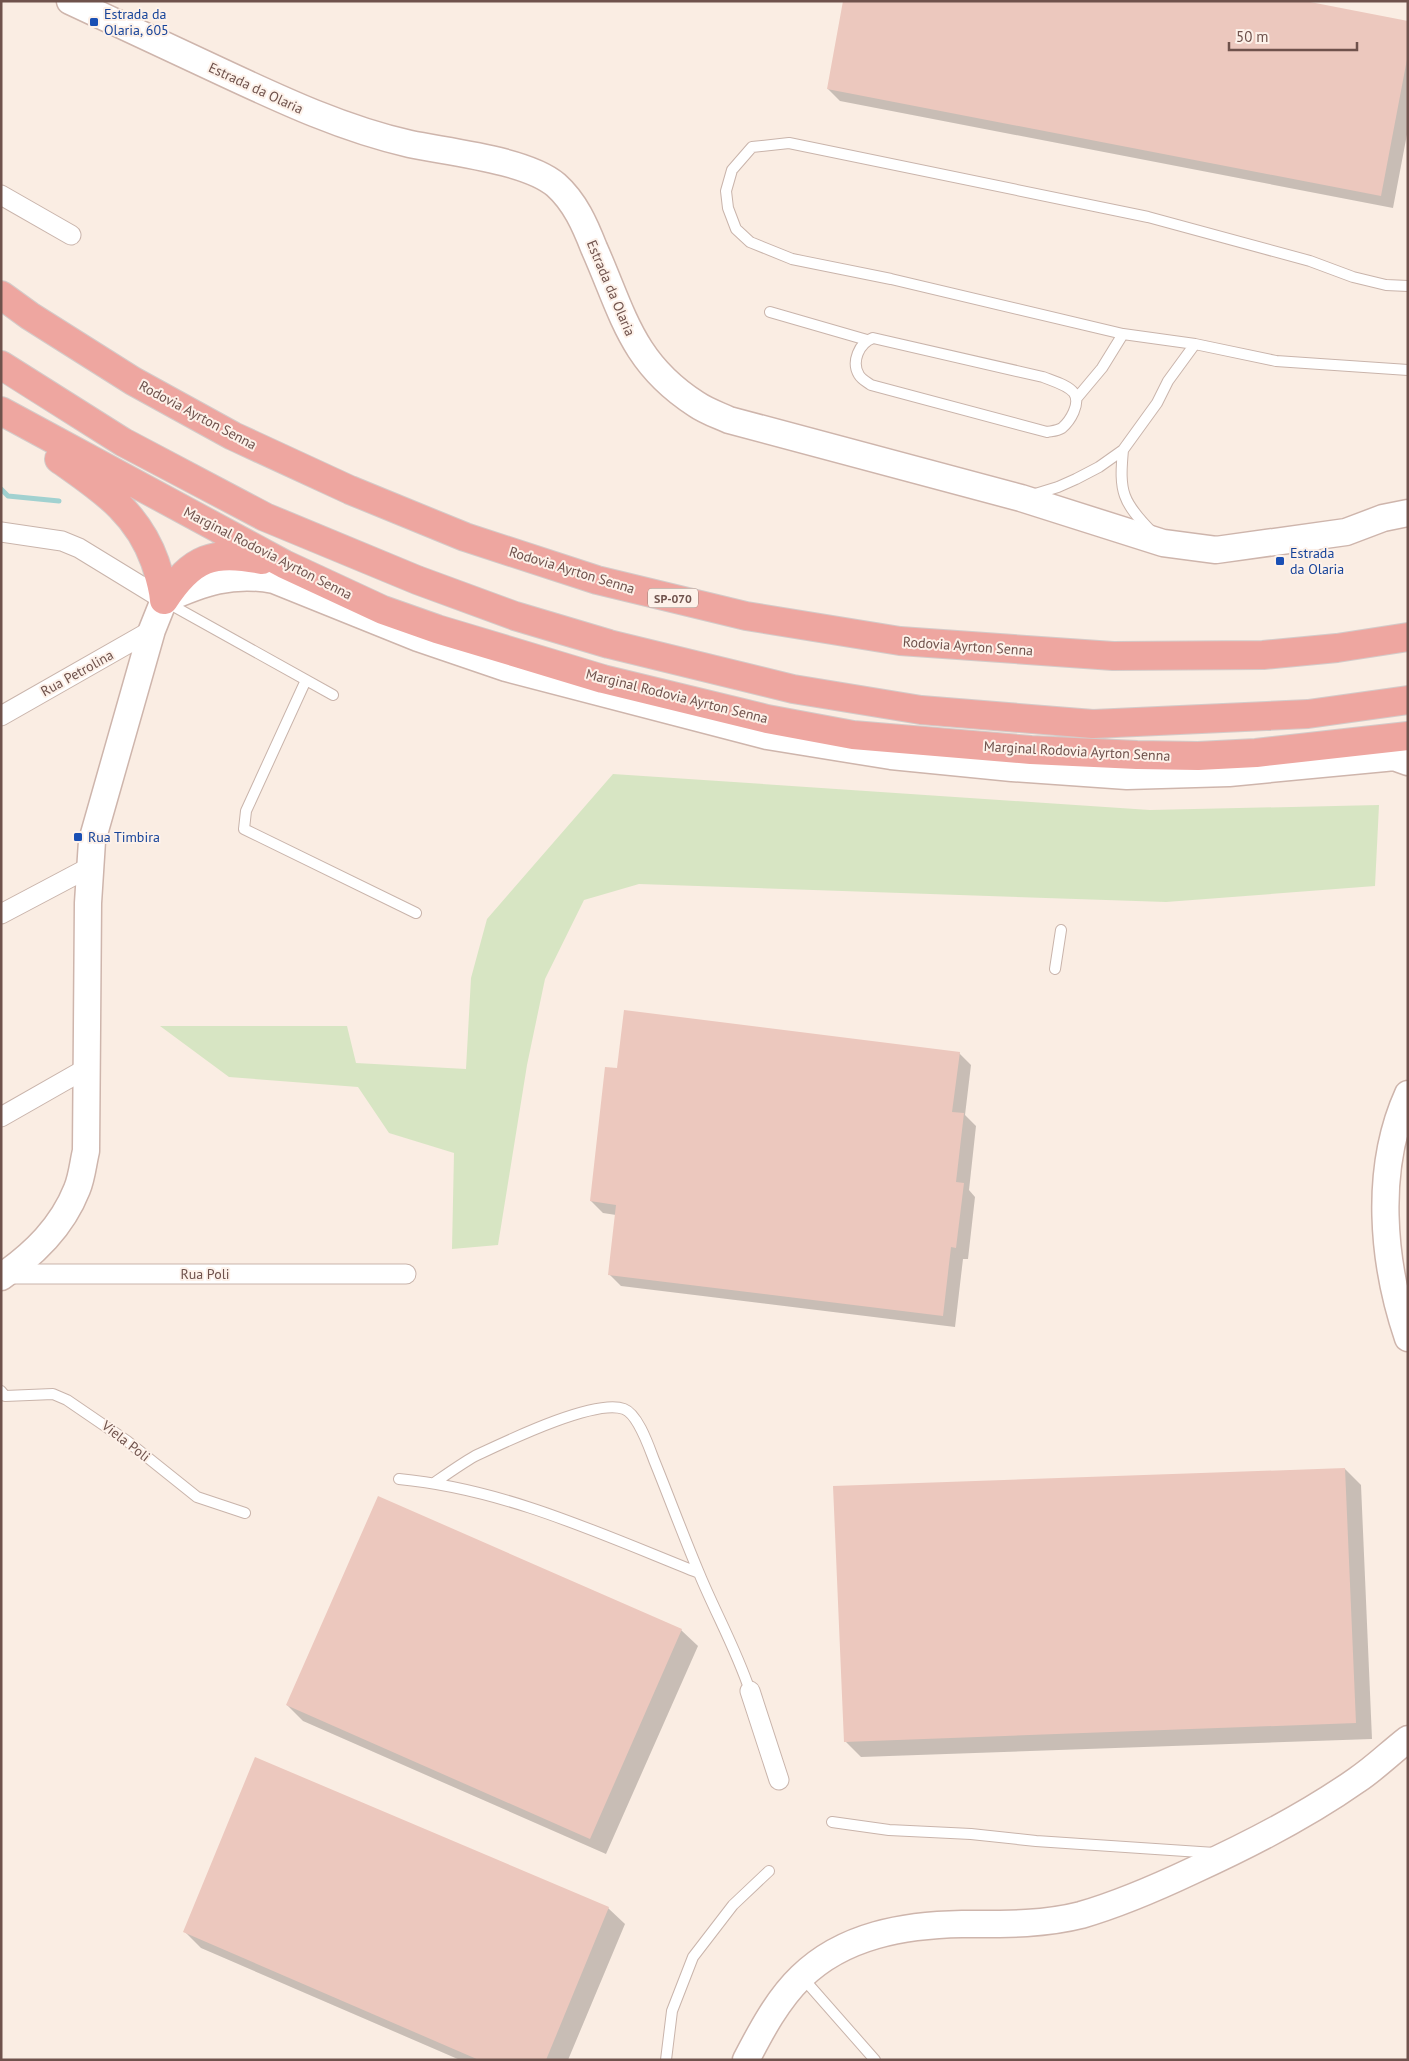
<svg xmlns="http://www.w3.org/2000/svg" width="1409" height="2061" viewBox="0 0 1409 2061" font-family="'PT Sans',sans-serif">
<rect width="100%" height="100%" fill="#faede3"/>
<path fill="#d7e5c3" d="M613 774 1150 810 1379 805 1375 886 1166 902 639 884 584 900 545 979 527 1065 498 1245 452 1249 454 1153 389 1133 358 1087 229 1077 160 1026H347L356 1063 466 1069 471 978 487 919Z"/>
<path fill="#0003" d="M1408 22V129L1393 208 840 101 828 89Z
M959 1053 971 1065 965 1115 976 1126 969 1190 975 1197 968 1259H963L955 1327 621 1286 609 1274 616 1215 603 1213 591 1201 618 1070Z
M1345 1469 1361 1485 1372 1739 861 1757 845 1741Z
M681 1630 698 1646 606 1854 303 1721 287 1705Z
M608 1908 625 1924 568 2060H460L201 1948 185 1932Z"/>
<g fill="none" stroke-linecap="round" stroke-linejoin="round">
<path stroke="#a1d1d0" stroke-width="5" d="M1 489 8 496 59 501"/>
</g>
<path fill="#ecc8be" d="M843 1H1305L1408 21V54L1381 196 827 89Z
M624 1010 960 1052 952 1112 964 1113 956 1182 964 1183 956 1248 951 1247 943 1316 608 1275 616 1205 590 1201 605 1067 617 1068Z
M1345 1468 1356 1723 844 1742 833 1486Z
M378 1496 682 1629 590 1839 286 1705Z
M255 1757 609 1907 546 2060H479L183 1932Z"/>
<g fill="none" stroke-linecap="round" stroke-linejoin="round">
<defs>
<path id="lane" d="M1408 286 1386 285 1353 277 1310 261 1148 217 789 143 752 147 732 170 726 191 728 208 736 229 750 242 792 259 891 279 1123 334 1195 344 1276 361 1408 370
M770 312 867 340
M873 338 1043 377C1053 381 1068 385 1074 393 1081 404 1070 421 1062 428 1057 431 1052 431 1047 432L871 385C867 382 862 380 859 375 851 362 859 343 873 338Z
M1076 399 1102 368 1123 334
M1123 450C1119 492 1122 502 1153 533
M1032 495 1058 487 1076 479 1099 467 1123 450 1157 403 1168 381 1195 344
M166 602 333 695
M306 680 246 811 244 829 416 913
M1055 969 1061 930
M1 1391 5 1396 53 1394 67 1400 127 1441 197 1497 245 1513
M399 1479C505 1489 601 1534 699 1573
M434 1483C447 1474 461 1464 475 1456 505 1442 595 1398 624 1409 638 1414 649 1447 654 1460 669 1497 683 1535 699 1573 715 1612 736 1649 750 1691
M832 1822 889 1830 971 1834 1036 1841 1215 1853
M802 1977 875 2060
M666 2060 672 2011 693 1957 733 1905 769 1871"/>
<path id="street" d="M1 195 71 235
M1 532 62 541 79 548 164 600
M1 716 152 630
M1 914 90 867
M1 1117 87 1068
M5 1274H406
M750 1691 779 1780"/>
<path id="secondary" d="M70 1C122 25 173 49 224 73 284 101 344 129 410 144 448 152 527 160 556 185 575 202 585 225 594 248 623 313 631 362 696 404 706 411 718 415 729 420L1021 498 1163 543 1216 550 1346 532 1383 518 1408 513
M1408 1094C1374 1169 1382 1262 1408 1338
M1 1277C34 1254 62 1227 77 1189 82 1177 83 1163 86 1151L88 903 92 841 152 630 164 600C202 583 232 572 274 580L418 638 506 668 767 736 891 756 1012 768 1127 776 1229 773 1385 758 1394 757 1408 762
M746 2060C761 2031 778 1999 801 1977 844 1935 905 1925 962 1924 1001 1924 1042 1925 1081 1915 1119 1904 1156 1888 1192 1871 1249 1845 1306 1816 1357 1780 1375 1768 1391 1752 1408 1739"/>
<path id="highway" d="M1 295 30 316 133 381 233 436 350 490 465 537 597 580 746 616 900 641 1113 656 1263 655 1337 648 1408 637
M1 365 123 442 265 517 417 580 515 616 609 644 793 689 921 710 1093 724 1308 714 1408 700
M1 411 284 564 383 610 437 629 603 679 767 719 853 735 1031 750 1137 755 1198 756 1256 753 1408 736
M59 459C101 489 137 511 155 562 159 575 163 586 164 600
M164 600C192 557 213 550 262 560"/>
</defs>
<use href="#lane" stroke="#c9b4ab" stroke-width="12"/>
<use href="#street" stroke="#c9b4ab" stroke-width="21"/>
<use href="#secondary" stroke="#ceb5ac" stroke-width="29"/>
<use href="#highway" stroke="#d4cbc9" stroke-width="30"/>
<use href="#lane" stroke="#fff" stroke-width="10"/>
<use href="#street" stroke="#fff" stroke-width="19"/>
<use href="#secondary" stroke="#fff" stroke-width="26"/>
<use href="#highway" stroke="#eea6a0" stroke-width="28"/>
</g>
<g fill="#1a4fb4" stroke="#fdf1e9" stroke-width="2">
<rect x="89" y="17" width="10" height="10" rx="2.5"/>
<rect x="1275" y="556" width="10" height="10" rx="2.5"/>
<rect x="73" y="832" width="10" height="10" rx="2.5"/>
</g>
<g text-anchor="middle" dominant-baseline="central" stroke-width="4" stroke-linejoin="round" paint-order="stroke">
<rect fill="#fdf1e9" stroke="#9a827b" stroke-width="1" x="648" y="588.5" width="50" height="19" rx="4"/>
<g font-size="12" font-weight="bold" fill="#6f524c">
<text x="673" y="598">SP-070</text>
</g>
<g font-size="14" fill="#164399" stroke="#fdf1e9" text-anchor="start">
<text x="104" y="14">Estrada da<tspan x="104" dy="16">Olaria, 605</tspan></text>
<text x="1290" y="553">Estrada<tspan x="1290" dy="16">da Olaria</tspan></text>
<text x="88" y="837">Rua Timbira</text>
</g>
<g font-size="14" fill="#6f524c" stroke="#fdf1e9">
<text transform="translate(256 88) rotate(25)">Estrada da Olaria</text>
<text transform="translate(611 288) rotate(67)">Estrada da Olaria</text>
<text transform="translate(198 415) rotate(28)">Rodovia Ayrton Senna</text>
<text transform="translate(268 553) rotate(27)">Marginal Rodovia Ayrton Senna</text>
<text transform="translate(572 570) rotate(17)">Rodovia Ayrton Senna</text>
<text transform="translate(968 646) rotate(4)">Rodovia Ayrton Senna</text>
<text transform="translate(77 673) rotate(-29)">Rua Petrolina</text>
<text transform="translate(677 696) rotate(14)">Marginal Rodovia Ayrton Senna</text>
<text transform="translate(1077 751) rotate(3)">Marginal Rodovia Ayrton Senna</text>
<text x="205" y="1274">Rua Poli</text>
<text transform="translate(126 1441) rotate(38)">Viela Poli</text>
</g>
</g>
<rect width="1409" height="2061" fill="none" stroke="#6f524c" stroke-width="5"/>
<path d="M1229 42v8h128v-8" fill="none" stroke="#6f524c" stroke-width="2.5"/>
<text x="1236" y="42" font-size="15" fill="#6f524c" stroke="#fdf1e9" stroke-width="4" paint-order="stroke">50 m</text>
</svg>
